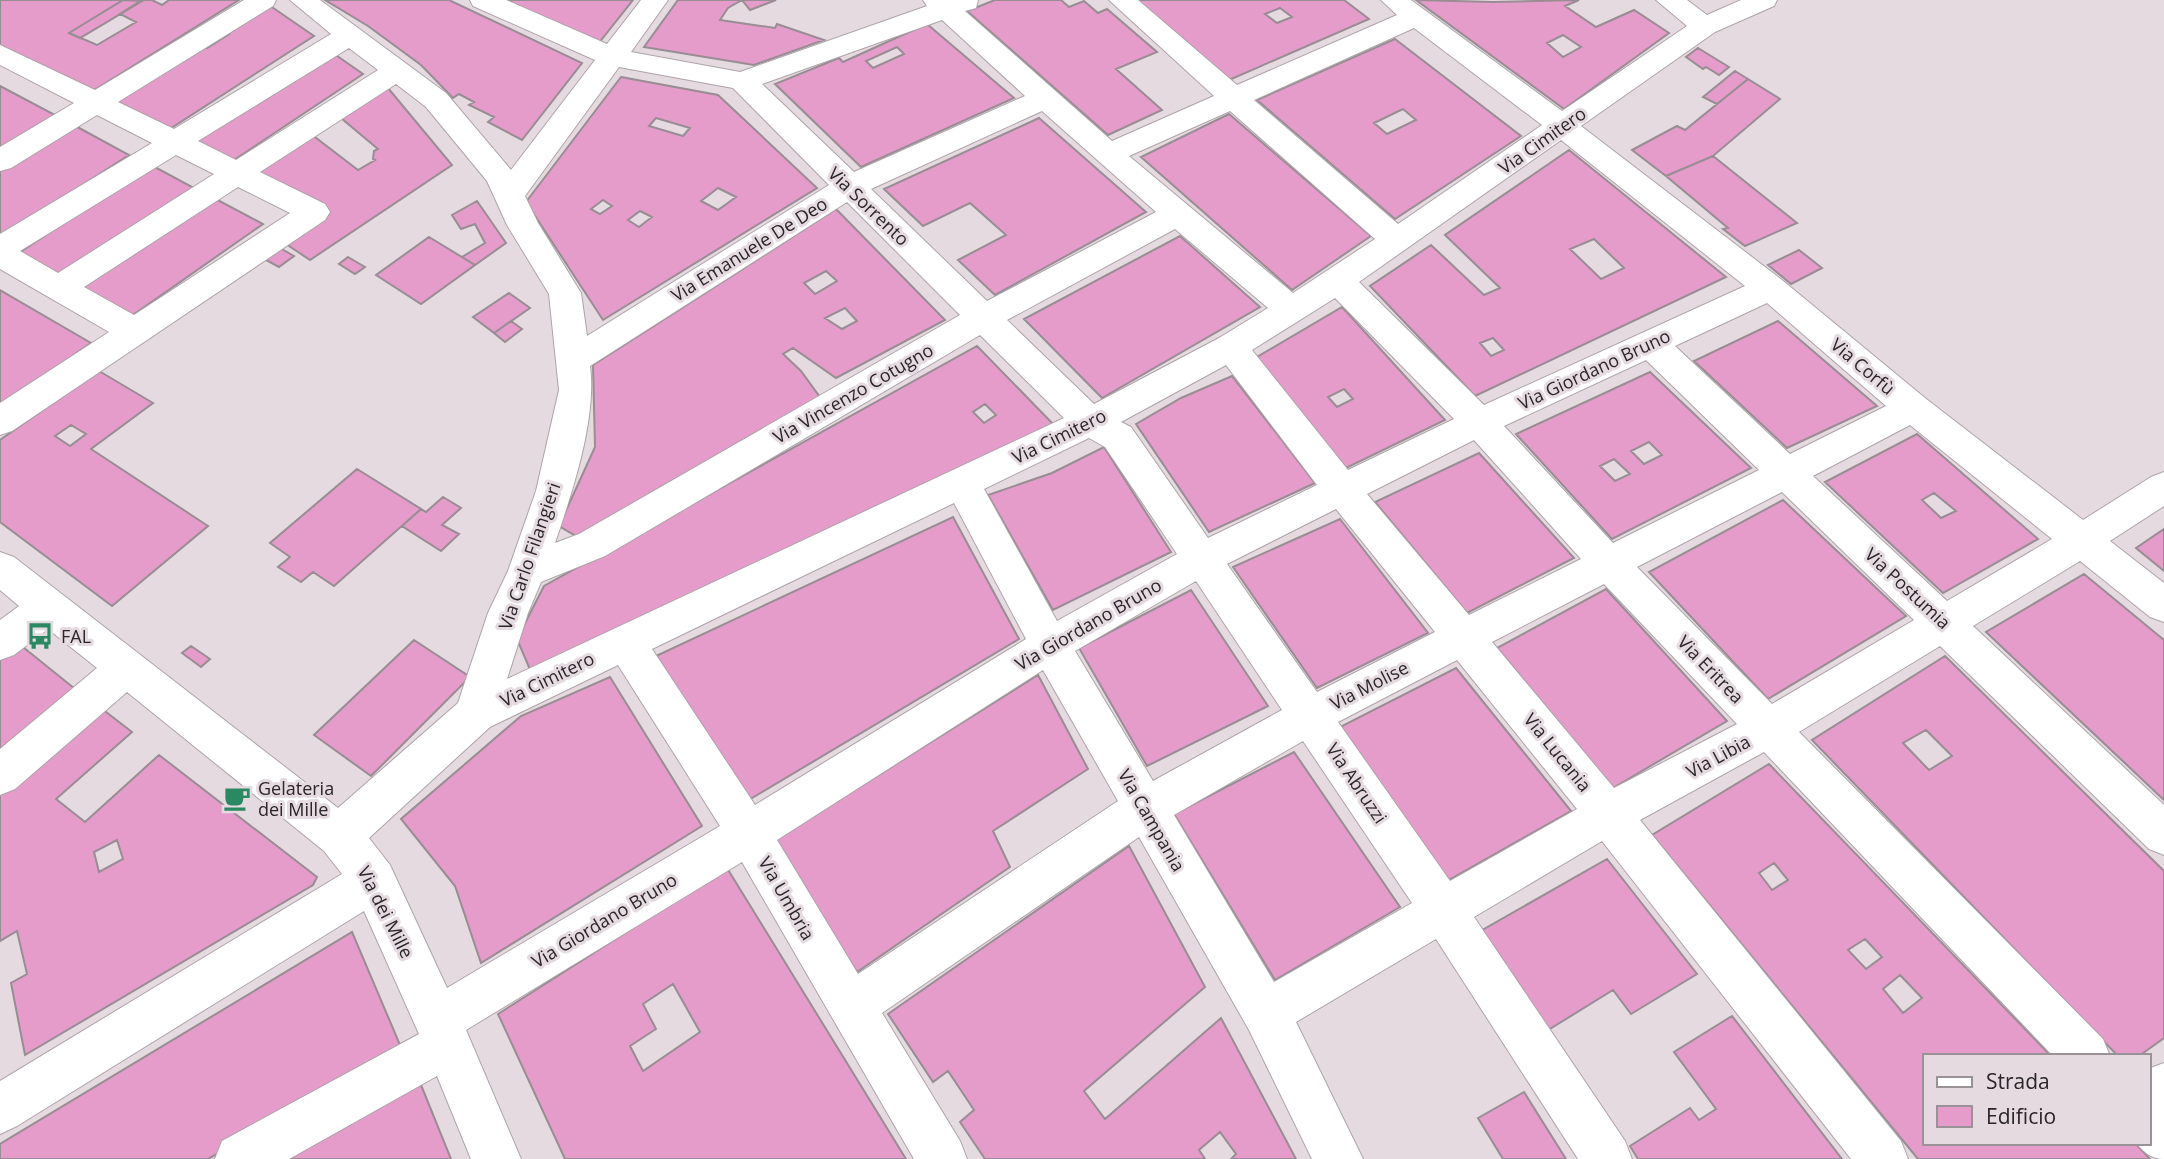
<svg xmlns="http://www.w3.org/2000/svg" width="2164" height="1159" viewBox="0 0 2164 1159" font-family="'Open Sans',sans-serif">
<rect width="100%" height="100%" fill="#e6dae1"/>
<path fill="#e59cca" stroke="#988d93" stroke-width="2" fill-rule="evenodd" d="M0 0H123L69 33 97 45 136 22 120 14 142 0H152L162 5 169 0H239L88 94 0 50Z
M123 0 142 1 80 38 69 33Z
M325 0H449L582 63 522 140 488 122 494 117 469 105 474 102 459 94 453 98 421 65 368 26Z
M506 0H633L598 44Z
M678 0H776L750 10 742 0 728 8 720 20 775 28 777 24 824 40 754 65 644 47Z
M995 0H1061L1069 7 1084 1 1098 13 1107 9 1157 52 1116 69 1162 110 1108 135 967 11Z
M1132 0H1344L1369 19 1229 80ZM1280 8 1292 17 1277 23 1265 14Z
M1416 0 1493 2 1579 0 1565 6 1596 27 1634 10 1669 33 1564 109ZM1563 35 1581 47 1563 57 1547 43Z
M266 3 314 36 165 132 103 102 199 44 207 48 229 34 221 30Z
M927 24 1014 98 861 167 775 84 839 58 843 62ZM897 47 904 54 873 68 866 61Z
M1395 39 1521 136 1395 219 1257 100ZM1403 109 1416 120 1387 134 1374 123Z
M1698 48 1729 67 1719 75 1706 67 1703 69 1686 57Z
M330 51 363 74 228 164 189 143Z
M1735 71 1748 79 1717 104 1703 97Z
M621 77 718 95 817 188 603 320 526 202ZM656 118 690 128 683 136 649 126ZM718 188 736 197 718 210 701 201ZM603 200 612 206 600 214 591 209ZM640 211 652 217 639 227 628 220Z
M1748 79 1780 99 1713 156 1666 176 1632 150 1677 126 1685 130Z
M383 82 452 165 310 260 286 244 328 215 247 173 307 131 358 170 375 160 373 159 374 151 378 149 335 113Z
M0 86 55 115 0 148Z
M1229 114 1371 236 1292 290 1141 157Z
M1039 118 1146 212 995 295 958 260 1006 235 970 203 923 226 884 189Z
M70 123 129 155 0 238V166Z
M1569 150 1726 277 1475 396 1370 286 1431 245 1484 295 1500 288 1445 235ZM1594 239 1624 268 1601 279 1570 249ZM1493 338 1504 350 1491 356 1480 343Z
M1713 156 1797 223 1745 246 1723 229 1728 228 1666 176Z
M151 165 194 188 59 277 19 253Z
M212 197 263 224 130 317 79 288Z
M477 201 506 243 475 265 462 257 485 243 475 224 461 229 452 215Z
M836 209 945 320 836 378 793 348 783 354 801 371 822 400 581 539 559 526 595 447 593 365ZM826 271 837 281 815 294 804 283ZM845 308 857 321 842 329 825 318Z
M1180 236 1260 307 1102 398 1024 319Z
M429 237 475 265 421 304 376 275Z
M280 248 294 256 279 267 264 259Z
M1799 250 1822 268 1791 284 1768 265Z
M348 257 365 267 355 274 339 264Z
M0 290 91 343 0 406Z
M509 293 530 308 494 333 473 317Z
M1342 307 1445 420 1346 468 1257 357ZM1344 389 1353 399 1337 407 1328 397Z
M511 321 522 329 505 342 494 333Z
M1778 321 1877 406 1787 448 1694 361Z
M977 346 1054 425 531 672 517 639 544 586ZM985 404 996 415 984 423 973 412Z
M99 371 153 403 91 449 208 526 112 606 0 522V440ZM71 425 86 434 70 446 55 436Z
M1650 372 1751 468 1612 539 1516 434ZM1649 442 1662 455 1644 464 1631 451ZM1614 459 1630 474 1615 481 1600 466Z
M1232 376 1315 483 1209 532 1136 424 1181 398Z
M1917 434 2038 539 1943 593 1825 482ZM1934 493 1956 511 1941 518 1922 500Z
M1104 447 1171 552 1053 610 988 495 1052 473Z
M1479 453 1574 558 1467 613 1375 502Z
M357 469 421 509 334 586 313 572 301 582 278 567 290 557 270 543Z
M443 497 461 508 442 525 459 534 441 551 402 526 421 509 426 512Z
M1783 500 1906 616 1768 699 1649 572Z
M953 517 1019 639 747 801 654 657Z
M1340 519 1428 633 1317 688 1233 567Z
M2164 529V571L2136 548Z
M2084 574 2164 640V800L1986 632Z
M1606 589 1727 721 1613 788 1497 648Z
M1191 590 1268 706 1147 766 1079 648Z
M414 640 470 677 371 776 314 735Z
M18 643 80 693 0 761V658Z
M191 646 210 659 201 667 182 653Z
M1945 656 2164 871V1038L2139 1056H2118L1812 740ZM1926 730 1952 756 1929 770 1903 743Z
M1456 668 1571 811 1447 881 1340 727Z
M1038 675 1088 769 993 831 1010 867 857 972 773 841Z
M610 677 702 826 481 963 455 886 401 819 521 716Z
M97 705 132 732 56 799 85 822 159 755 317 877 313 885 25 1055 11 983 27 974 17 931 0 941V789ZM117 840 123 859 99 872 94 852Z
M1294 752 1400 907 1275 980 1174 814Z
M1769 764 2051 1056H1924V1143H2135L2150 1159H1918L1652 835ZM1774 863 1788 880 1772 890 1759 873ZM1865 939 1882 957 1866 969 1848 950ZM1900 975 1922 998 1903 1013 1883 989Z
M1129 846 1205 987 1084 1091 1105 1119 1221 1018 1296 1159H1231L1236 1154 1220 1132 1199 1150 1205 1159H985L960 1122 974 1110 948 1071 933 1082 888 1014Z
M1607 859 1697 974 1631 1014 1613 990 1545 1032 1477 933Z
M727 868 906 1159H565L498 1014ZM673 984 700 1032 643 1071 630 1046 656 1029 643 1004Z
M352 932 403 1052 208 1159H0V1144Z
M1732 1016 1842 1159H1638L1630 1146 1690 1108 1699 1120 1716 1109 1674 1052Z
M419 1080 451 1159H282Z
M1524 1092 1566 1159H1503L1478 1118Z"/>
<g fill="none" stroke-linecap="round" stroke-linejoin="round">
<defs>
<path id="minor" d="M244 0H276L273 6 118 102 174 129 331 34 290 0H320L446 93 511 170 595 60 473 6 470 0H506L607 44 641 0H668L631 52 740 72 927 6 923 0H978L976 8 965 11 1112 141 1214 96 1109 0H1138L1237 85 1397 15 1381 0H1411L1562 111 1687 26 1656 0H1687L1707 15 1741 0H1777L1774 6 1715 32 1581 126 1782 280 1925 398 2083 520 2151 477 2164 472V506L2110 541 2164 583V622L2150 617 2080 561 1973 626 2164 805V855L2149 849 1940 646 1799 732 2103 1039 2110 1056H2053L1764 752 1640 820 1901 1141 1908 1159H1851L1602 841 1474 917 1625 1141 1632 1159H1578L1436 939 1296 1022 1363 1159H1312L1249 1030 1139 837 882 1013 960 1141 967 1159H914L742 862 466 1030 521 1159H471L437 1076 289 1159H215L222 1141 419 1034 364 911 17 1126 0 1134V1081L342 874 324 851 127 692 15 789 0 795V749L97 668 48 629 14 655 0 660V620L19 606 0 590V552L14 557 338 808 458 703 488 613 508 571 536 491 559 390 549 294 507 225 487 181 426 107 396 84 260 172 325 204 330 212 325 220 12 431 0 435V403L109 332 0 269V234L152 143 97 115 11 168 0 171V147L74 103 0 65V45L95 90ZM942 20 1025 96 854 172 762 84ZM1414 28 1542 125 1398 224 1254 100ZM349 48 378 70 236 160 198 141ZM619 67 733 88 829 185 587 336 581 293 538 223 525 196ZM1042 111 1156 212 987 301 871 189ZM1230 111 1375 239 1293 293 1129 156ZM1561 140 1745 286 1484 405 1359 282ZM176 155 214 174 58 273 20 251ZM238 187 290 213 134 315 84 287ZM847 202 960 315 579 534 555 543C572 493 597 419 590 366ZM1175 229 1268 308 1219 338 1094 404 1007 320ZM1335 298 1454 419 1348 470 1252 350ZM1767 303 1886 406 1790 454 1675 346ZM980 335 1064 418 507 679 528 613 541 582 605 556ZM1646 360 1759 470 1613 543 1504 426ZM1226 365 1317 485 1208 538 1131 427 1121 422ZM1910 425 2052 539 1947 601 1813 476ZM1089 438 1105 447 1177 554 1057 621 984 489ZM1474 440 1581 559 1469 615 1367 494ZM1782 492 1914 620 1772 704 1637 567ZM954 503 1026 639 755 805 652 649ZM1336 509 1435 632 1317 692 1227 564ZM1196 581 1282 710 1153 781 1075 651ZM1604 584 1737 724 1614 788 1492 642ZM1457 660 1577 809 1450 881 1338 722ZM618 665 720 826 447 988 390 865 369 838 490 727ZM1043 670 1118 801 858 974 777 840ZM1303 741 1412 903 1274 982 1174 815Z
M2164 1063V1159C2151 1159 2144 1152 2136 1143H2148V1069Z"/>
</defs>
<use href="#minor" stroke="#aea3a9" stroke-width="2"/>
<use href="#minor" fill="#fff" fill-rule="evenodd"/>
</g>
<defs>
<symbol id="bus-bare" viewBox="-9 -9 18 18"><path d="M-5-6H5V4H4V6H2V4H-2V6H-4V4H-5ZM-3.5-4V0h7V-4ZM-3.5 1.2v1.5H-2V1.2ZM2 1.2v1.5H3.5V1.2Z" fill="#2a8962" stroke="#e6dae1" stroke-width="2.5" paint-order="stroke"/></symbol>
<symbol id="cafe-bare" viewBox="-9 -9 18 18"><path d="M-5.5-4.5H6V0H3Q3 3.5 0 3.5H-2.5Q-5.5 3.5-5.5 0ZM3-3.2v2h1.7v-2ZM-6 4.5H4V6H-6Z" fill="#2a8962" stroke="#e6dae1" stroke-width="2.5" paint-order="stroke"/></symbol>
</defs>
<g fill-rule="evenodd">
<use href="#bus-bare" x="21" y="617" width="38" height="38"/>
<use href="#cafe-bare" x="218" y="779" width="38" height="38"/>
</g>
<g text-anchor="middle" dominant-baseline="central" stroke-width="6" stroke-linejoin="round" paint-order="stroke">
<g font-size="18" fill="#292528" stroke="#e6dae1">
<text transform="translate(1542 140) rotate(-35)">Via Cimitero</text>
<text transform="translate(869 206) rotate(44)">Via Sorrento</text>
<text transform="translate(749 249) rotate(-32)">Via Emanuele De Deo</text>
<text transform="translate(1863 366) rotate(40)">Via Corfù</text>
<text transform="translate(1594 369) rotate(-25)">Via Giordano Bruno</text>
<text transform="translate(853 393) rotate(-30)">Via Vincenzo Cotugno</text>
<text transform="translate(1059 436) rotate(-26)">Via Cimitero</text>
<text transform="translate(529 556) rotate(-71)">Via Carlo Filangieri</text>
<text transform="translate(1908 588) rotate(43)">Via Postumia</text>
<text transform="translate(1088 624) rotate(-30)">Via Giordano Bruno</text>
<text transform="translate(1711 669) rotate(46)">Via Eritrea</text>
<text transform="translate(547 679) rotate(-26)">Via Cimitero</text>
<text transform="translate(1369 685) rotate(-27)">Via Molise</text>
<text transform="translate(1558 752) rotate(51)">Via Lucania</text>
<text transform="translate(1718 756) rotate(-28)">Via Libia</text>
<text transform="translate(1357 783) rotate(56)">Via Abruzzi</text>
<text transform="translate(1152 820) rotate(60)">Via Campania</text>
<text transform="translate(787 898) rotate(60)">Via Umbria</text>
<text transform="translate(386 912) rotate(63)">Via dei Mille</text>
<text transform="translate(604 920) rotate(-31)">Via Giordano Bruno</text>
</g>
<g font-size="18" fill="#292528" stroke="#e6dae1" text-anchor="start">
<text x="61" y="636">FAL</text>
<text x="258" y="788">Gelateria<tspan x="258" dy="21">dei Mille</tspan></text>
</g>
</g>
<rect x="1923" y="1054" width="228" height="91" fill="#e6dae1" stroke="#9a9297" stroke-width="2"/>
<rect x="1937" y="1077" width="35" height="10" fill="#ffffff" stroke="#9a9297" stroke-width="2"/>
<text x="1986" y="1089" font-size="21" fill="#292528">Strada</text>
<rect x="1937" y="1106" width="35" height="21" fill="#e59cca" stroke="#9a9297" stroke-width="2"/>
<text x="1986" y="1124" font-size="21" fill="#292528">Edificio</text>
</svg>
